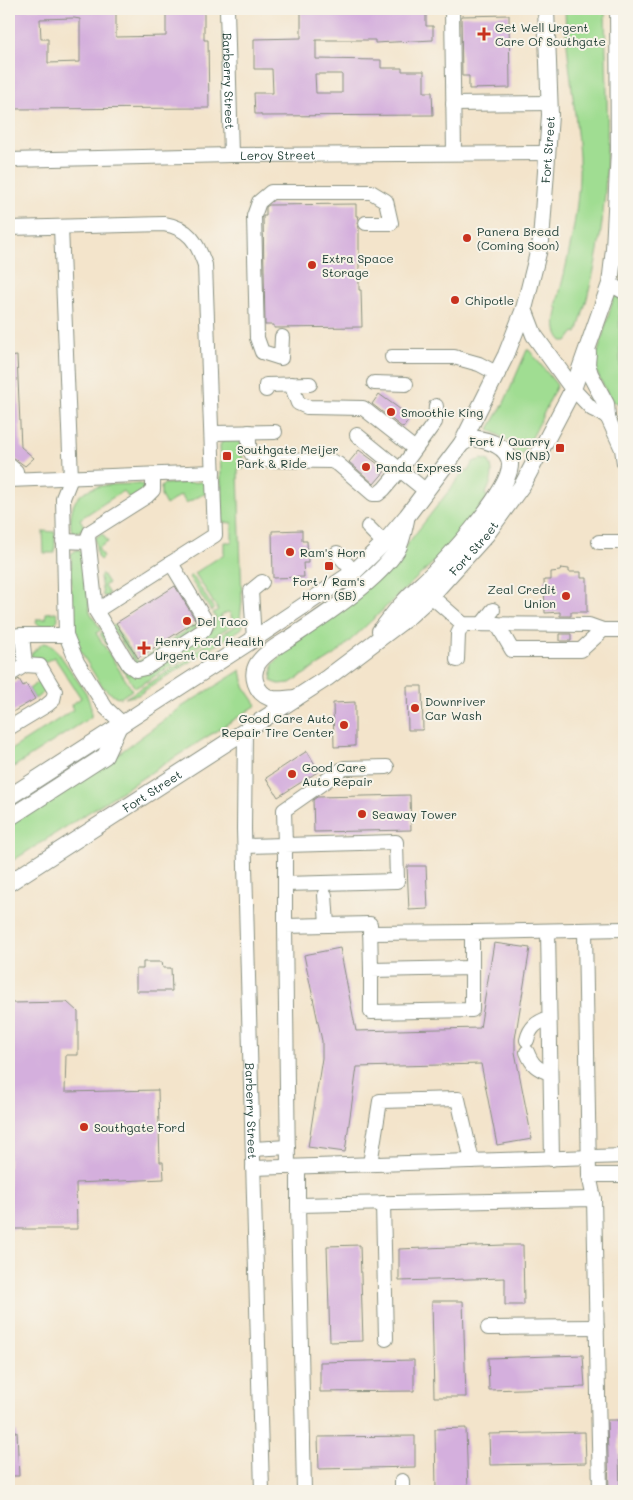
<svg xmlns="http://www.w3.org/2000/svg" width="633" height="1500" viewBox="0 0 633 1500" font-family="Mali,sans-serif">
<rect width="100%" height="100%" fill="#f7f3e8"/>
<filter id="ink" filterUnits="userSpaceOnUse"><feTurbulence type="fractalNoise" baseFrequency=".02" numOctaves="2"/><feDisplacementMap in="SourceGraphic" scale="10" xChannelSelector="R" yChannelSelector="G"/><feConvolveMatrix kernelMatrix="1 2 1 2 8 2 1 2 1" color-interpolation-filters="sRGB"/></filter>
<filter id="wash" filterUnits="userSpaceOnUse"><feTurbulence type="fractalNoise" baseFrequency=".0096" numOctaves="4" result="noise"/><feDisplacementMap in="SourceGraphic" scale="20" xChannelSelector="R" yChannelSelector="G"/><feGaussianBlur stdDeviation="1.12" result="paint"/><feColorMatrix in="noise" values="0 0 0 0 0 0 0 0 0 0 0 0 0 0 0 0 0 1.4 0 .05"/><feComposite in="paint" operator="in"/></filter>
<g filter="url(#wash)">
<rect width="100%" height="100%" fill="#f3e4cb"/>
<path fill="#a0dd92" stroke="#608d63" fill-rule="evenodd" d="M565 9H605C606 80 611 151 602 222 598 260 588 297 577 333L574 332 567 341H562C553 332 555 320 558 308L556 307C568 260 581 205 579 157 576 107 566 58 565 9Z
M617 294 619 297 621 401 617 403 611 401 595 369 596 359 614 296Z
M527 350H529L557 385 535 432 520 458 509 442 489 429 504 403Z
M236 438 241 442C241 452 244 460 244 469H238L242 601 240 620 195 648 182 660 135 688 100 634 102 632 128 673 131 674 207 635 214 628 216 619 213 613 218 610 195 573 224 554V542H232V523L222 522 220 445 224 439ZM227 612 230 613 232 618 231 621 225 624 220 621 221 616Z
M482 459 489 461C495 473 491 484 485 495L488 497 438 558 335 655 290 683 279 684 271 681 273 664 284 653 282 650 385 573 465 470 468 471 473 462Z
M202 482 206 483 208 486 206 493 186 503 181 495 166 505 161 496V487L164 484Z
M140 484 145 486 144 491 130 499 123 491 80 519 84 526V529L74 533 71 529C67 481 104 485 140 484Z
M43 531 55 532V553H44Z
M102 533 108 542 98 548 103 557 100 560 97 557 95 538Z
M76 550 82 552 83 555 90 612 101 630 96 633 132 690 120 698C106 693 100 684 93 672 88 664 82 655 78 645 69 619 72 582 71 554Z
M102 574 108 583 104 586 109 594 107 597 103 596 100 577Z
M192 575 214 609 211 611 189 577Z
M56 612C63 624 49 626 40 626L36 622 37 619H46V613Z
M242 622 243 626 241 629 138 695 125 698 187 660 194 652Z
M198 623 197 628 142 664 136 663 111 627 114 625 138 662Z
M43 643 49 644 58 652 86 693 91 707V717L9 770V751L73 710 71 705 81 698 54 657 45 662 31 658V654Z
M241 670 244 686 257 705 9 863V825L110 760 183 706Z
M40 681 45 691 35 699 29 689Z"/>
<g id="blocks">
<path fill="#d4afdd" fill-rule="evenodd" d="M9 9H116V37L166 36V9H204V40H208L209 108 9 109V84H12L11 20H9ZM74 18 80 19V62L48 63V39H41L40 19Z
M301 9H426V26H433V40L375 43V40H316V59L381 60V68H402V71H424V92H432L433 115 261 116V114H255L254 93H273L272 69H254V39L301 38ZM315 74H342V93H316Z
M509 15 510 88 469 89V76H462L461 16Z
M356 204V216H359L357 223 359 228V290H361L362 327 274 328V325H265L263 216H266V207L269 205Z
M17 356 21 447 34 458 25 466 14 458 9 456V357Z
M379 394 411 417 403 428 372 404Z
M359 450 386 470 374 484 349 462Z
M302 530V541H307L308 563H303L304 577 273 578 272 531Z
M561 568 569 569V572H581V578H587V612H571V616H560V612L545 613 544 580H551V572L560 571Z
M175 586 196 621 138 658 116 623Z
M560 634H571V641H560Z
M19 679 23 686 26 684 35 699 9 714V686Z
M407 686H422L423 730H408Z
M355 702V746L334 747 333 703Z
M307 751 319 771 278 797 266 778Z
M410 795 411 830 314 832 313 800 317 797Z
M407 866H426L428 909 409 910Z
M494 943 530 948 515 1039V1052L532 1139 497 1145 481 1064 357 1067 345 1152 308 1147 322 1058V1041L304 955 340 948 356 1031 480 1028Z
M143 962H162L163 968H171L172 991H136V969H143Z
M67 1002 78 1012V1055H66L65 1092 158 1090 160 1162H163L164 1179 76 1183 77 1229H9V1006L12 1003Z
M360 1245 363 1341 330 1342 327 1246Z
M504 1245H523L524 1305H505V1278L399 1281V1249Z
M432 1301H463L466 1397H434Z
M583 1355 585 1387 489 1390 488 1358Z
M414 1360V1391L320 1392V1362Z
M607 1420H618L620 1491H609Z
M466 1428 468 1491H436L435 1429Z
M9 1432H17L19 1476H9Z
M585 1432 586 1463 490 1465 489 1434Z
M415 1436V1467L319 1469 318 1437Z"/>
</g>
</g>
<g filter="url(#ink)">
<use href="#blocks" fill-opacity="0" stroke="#899080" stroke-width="1"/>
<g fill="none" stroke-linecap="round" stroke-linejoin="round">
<defs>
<g id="minor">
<path id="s1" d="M227 9 231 155"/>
<path d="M452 9 454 153"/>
<path d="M453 104 549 103"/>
<path id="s2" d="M9 160 231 155 548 153"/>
<path d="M61 227 71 478 63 498 66 635 77 662 106 708 123 724"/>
<path d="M9 228 164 224C189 228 197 242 205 265L215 535 96 611"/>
<path d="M610 284 624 292"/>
<path d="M282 337 281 358 262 352 257 338 254 216 259 202 271 192H371L386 201 391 223H366"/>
<path d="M392 357H454L479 364 498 374"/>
<path d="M374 383 406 384"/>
<path d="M291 384 298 403 307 407 363 408 415 449"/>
<path d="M573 389 592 409 607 416 622 449 624 463"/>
<path d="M266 390V385L310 384"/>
<path d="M249 432C249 443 247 455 259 460L331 461 338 464 373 494H378L384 489 400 470 435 422 436 406"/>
<path d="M212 433 275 432"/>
<path d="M357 435 426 491"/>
<path d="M9 465 16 471 17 479"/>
<path d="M153 475V490L147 496 90 532 88 537 96 611 129 665 136 670 145 668 204 630 207 623 171 563"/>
<path d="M9 480 213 472"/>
<path d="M368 527 384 543"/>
<path d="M63 541 88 542"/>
<path d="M599 542H624"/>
<path d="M337 553 354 572"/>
<path d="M431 596 463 624 589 625 603 630H624"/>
<path d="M482 624 493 610"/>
<path d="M497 624 512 650H581L603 630"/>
<path d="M22 635 25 665"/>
<path d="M9 636 22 635H66"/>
<path d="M254 639 251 591 262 582"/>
<path d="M457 660 458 634 463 624"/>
<path d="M9 675 25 665 40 666 55 691 53 700 47 705 9 728"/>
<path id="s3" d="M245 731 244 829 262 1491"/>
<path d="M245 846 285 845V884L397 881 396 842 285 845 284 810 344 768 387 767"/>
<path d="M285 884V926"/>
<path d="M325 895 327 925"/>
<path d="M585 930 589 1175 594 1199"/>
<path d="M548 931 552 1159"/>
<path d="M370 933 472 932"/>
<path d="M472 968V932L624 929"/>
<path d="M527 1040C530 1027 537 1022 549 1018"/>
<path d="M527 1052C532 1065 537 1069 550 1073"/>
<path d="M253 1149 288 1147"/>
<path d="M370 1164 380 1101 458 1099 472 1161"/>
<path d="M288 1167 285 926 370 924 371 970 472 968V1010L371 1012V970"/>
<path d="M298 1167V1205"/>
<path d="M253 1168 624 1156"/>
<path d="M589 1175H624"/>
<path d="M383 1203 386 1339"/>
<path d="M488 1328 597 1327"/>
<path d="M402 1481V1491"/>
<path d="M304 1491 298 1205 594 1199 600 1491"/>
</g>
<g id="major">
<path d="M524 309 534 335 573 389"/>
<path d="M588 353 587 364 590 374 606 404 607 416"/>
<path d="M380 631C388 622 394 612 402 604 413 591 426 581 437 569 455 550 512 488 510 463 508 445 487 440 472 438L462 443"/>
<path d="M296 698C288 698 277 701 270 698 256 693 250 675 258 663 267 650 285 642 298 633 328 613 378 580 397 550 402 542 404 529 406 520"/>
<path id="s4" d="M9 797 254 639 354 572 384 543 407 516 462 443 506 355 524 309 541 241 550 115 546 9"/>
<path d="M9 818 105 756 118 728"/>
<path id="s5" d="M9 883 327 678 408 617 431 596 486 535 523 484 573 389 610 284 614 249 619 150 618 9"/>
</g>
</defs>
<use href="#minor" stroke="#899080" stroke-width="16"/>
<use href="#major" stroke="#899080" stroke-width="18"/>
<use href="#minor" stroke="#fff" stroke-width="14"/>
<use href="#major" stroke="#fff" stroke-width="16"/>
</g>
</g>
<g fill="#c8321e" stroke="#f7f3e8" stroke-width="2">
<path d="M481.5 26.5h5v5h5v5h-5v5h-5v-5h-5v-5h5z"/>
<circle cx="467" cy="238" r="5"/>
<circle cx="312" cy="265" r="5"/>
<circle cx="455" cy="300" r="5"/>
<circle cx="391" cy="412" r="5"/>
<rect x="555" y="443" width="10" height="10" rx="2.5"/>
<rect x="222" y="451" width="10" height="10" rx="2.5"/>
<circle cx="366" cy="467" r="5"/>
<circle cx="290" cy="552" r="5"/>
<rect x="324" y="561" width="10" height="10" rx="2.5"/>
<circle cx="566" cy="596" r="5"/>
<circle cx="187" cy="621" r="5"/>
<path d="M141.5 640.5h5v5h5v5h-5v5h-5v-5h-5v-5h5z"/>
<circle cx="415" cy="708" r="5"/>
<circle cx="344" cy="725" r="5"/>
<circle cx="292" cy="774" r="5"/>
<circle cx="362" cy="814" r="5"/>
<circle cx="84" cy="1127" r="5"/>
</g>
<g text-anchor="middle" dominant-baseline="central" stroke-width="4" stroke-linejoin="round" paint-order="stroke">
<g font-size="12" fill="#1f3d34" stroke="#f7f3e8" text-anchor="start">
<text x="495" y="27">Get Well Urgent<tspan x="495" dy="14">Care Of Southgate</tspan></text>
<text x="477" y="231">Panera Bread<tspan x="477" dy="14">(Coming Soon)</tspan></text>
<text x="322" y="258">Extra Space<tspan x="322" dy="14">Storage</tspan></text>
<text x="465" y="300">Chipotle</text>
<text x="401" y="412">Smoothie King</text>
<text x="550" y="441" text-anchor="end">Fort / Quarry<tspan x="550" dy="14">NS (NB)</tspan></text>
<text x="237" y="449">Southgate Meijer<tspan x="237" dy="14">Park &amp; Ride</tspan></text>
<text x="376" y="467">Panda Express</text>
<text x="300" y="552">Ram's Horn</text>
<text x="329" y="581" text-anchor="middle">Fort / Ram's<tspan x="329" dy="14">Horn (SB)</tspan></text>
<text x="556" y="589" text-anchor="end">Zeal Credit<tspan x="556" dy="14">Union</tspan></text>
<text x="197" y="621">Del Taco</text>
<text x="155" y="641">Henry Ford Health<tspan x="155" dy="14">Urgent Care</tspan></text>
<text x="425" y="701">Downriver<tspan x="425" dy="14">Car Wash</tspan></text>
<text x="334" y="718" text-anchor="end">Good Care Auto<tspan x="334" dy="14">Repair Tire Center</tspan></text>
<text x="302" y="767">Good Care<tspan x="302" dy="14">Auto Repair</tspan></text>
<text x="372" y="814">Seaway Tower</text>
<text x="94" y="1127">Southgate Ford</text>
</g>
<g font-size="12" fill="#1f3d34" stroke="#f7f3e8">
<text stroke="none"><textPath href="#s1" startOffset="72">Barberry Street</textPath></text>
<text stroke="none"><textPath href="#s4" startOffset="890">Fort Street</textPath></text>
<text stroke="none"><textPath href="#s2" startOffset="269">Leroy Street</textPath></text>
<text stroke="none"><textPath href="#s5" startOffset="575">Fort Street</textPath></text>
<text stroke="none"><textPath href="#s5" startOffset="170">Fort Street</textPath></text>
<text stroke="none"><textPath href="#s3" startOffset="380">Barberry Street</textPath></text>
</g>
</g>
<rect width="633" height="1500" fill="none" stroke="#f7f3e8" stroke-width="30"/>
</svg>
